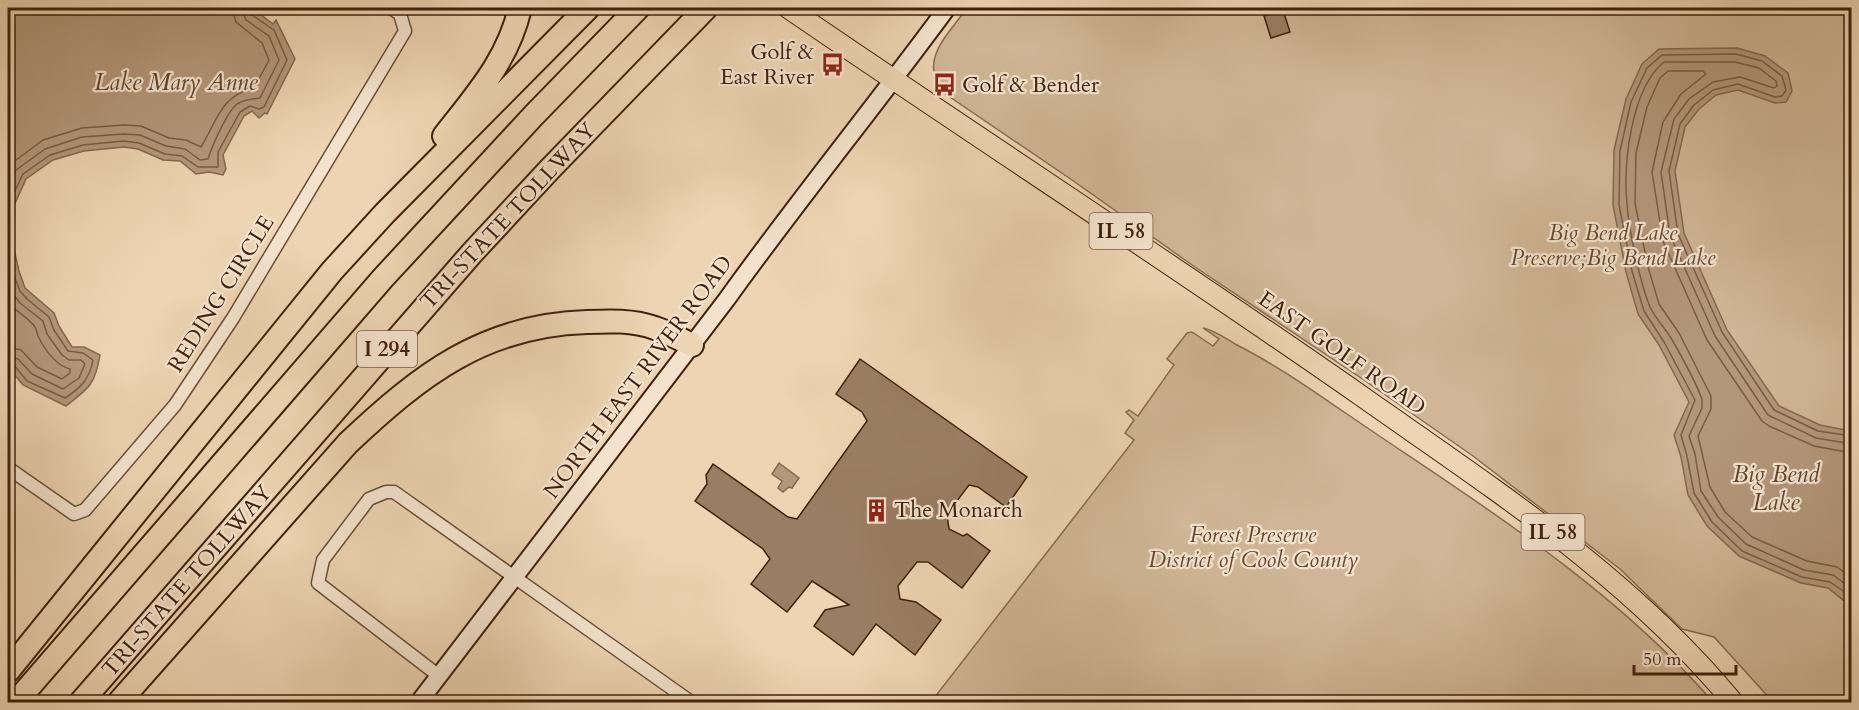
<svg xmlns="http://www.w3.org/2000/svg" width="1859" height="710" viewBox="0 0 1859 710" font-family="Cardo,serif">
<rect width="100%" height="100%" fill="#edd4b2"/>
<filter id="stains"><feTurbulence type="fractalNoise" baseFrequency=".00333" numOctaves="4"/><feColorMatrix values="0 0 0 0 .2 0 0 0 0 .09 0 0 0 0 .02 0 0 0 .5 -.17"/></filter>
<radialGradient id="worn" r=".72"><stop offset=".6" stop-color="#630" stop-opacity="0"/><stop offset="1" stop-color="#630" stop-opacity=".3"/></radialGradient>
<path fill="#d0b696" stroke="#886c52" stroke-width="1.5" d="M967 8H1851V702H1773L1714 637 1682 629 1620 569 1473 456 1361 378 1195 267 1072 180 944 93C917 61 948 35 967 8Z
M1203 328C1214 330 1225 338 1235 344 1275 364 1310 389 1347 414 1477 503 1608 582 1713 702H931L1134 440 1125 433 1134 420 1126 412 1129 410 1138 416 1174 365 1167 359 1187 333 1192 332 1213 346 1219 339Z"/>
<path fill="#b3977a" stroke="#85684f" stroke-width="1.5" d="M8 8H252L273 24 276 20 295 59 267 114 265 113 259 118 252 111 244 116 223 155 226 169 223 175 209 172 196 174 180 161 163 160 138 149 124 147 84 151 53 160 26 179 8 219Z
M1737 48 1765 56 1788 73 1792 91 1786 102 1775 103 1738 90 1716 95 1699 109 1685 127 1675 171 1684 233 1727 330 1779 406 1820 425 1851 431V603L1843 600 1828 588 1801 583 1739 556 1707 526 1688 495 1681 457 1674 435 1689 402 1659 345 1638 314 1626 272 1613 205 1614 150 1626 99 1642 64 1659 49Z
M8 223 19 271 25 288 54 313 59 326 72 347H84L100 355C95 385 89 388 66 406L23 385 8 367Z
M779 463 799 478 792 488 789 487 783 492 778 488 782 481 772 474Z"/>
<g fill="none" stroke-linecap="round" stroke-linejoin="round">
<path stroke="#7a5c44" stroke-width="1.5" d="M8 166 43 140 82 128 124 125 141 126 169 138 186 140 201 147C217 121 221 95 254 88L269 60 262 43 236 22 232 8
M8 187 16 170 45 149 82 137 124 134 140 135 166 146 185 149 200 160 208 159C212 146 227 112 237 104 245 99 252 99 260 98L279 60 269 36 246 20 241 8
M8 205 23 174 50 155 83 145 124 141 139 143 165 154 182 156 198 167H218V152L240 112 250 106 259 109 264 107 287 60 274 30 252 15 249 8
M8 250 13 273 20 291 27 299 49 317 54 330 68 351 83 353 93 360C90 378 81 388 65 398L27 381 14 365 8 364
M8 280 13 294 20 303 43 321 47 334 62 355 69 360H81L85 364 79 378 63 389 32 374 18 359 8 356
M8 302C15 311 30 319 35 327 37 330 37 333 38 336 45 350 55 365 70 369V373L62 379 37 367 21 350 8 347
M1852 436 1818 431 1774 410 1722 332 1678 234 1669 171 1680 124 1694 105 1713 90 1738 84 1775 97 1782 96 1786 90 1782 76 1762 61 1736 54 1662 55 1647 68 1631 102 1620 151 1619 205 1632 271 1644 311 1664 342 1695 400 1681 435 1687 456 1694 493 1712 522 1742 551 1802 577 1830 582 1852 597
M1852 444 1816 438 1768 415 1715 336 1670 235 1661 172 1674 119 1689 99 1713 82 1740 77 1774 88 1777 86 1776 81 1759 68 1735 62H1664C1631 89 1623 164 1627 204 1629 231 1640 283 1650 307 1655 318 1664 327 1671 338 1682 357 1694 378 1702 399V408L1689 436 1695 454 1701 491 1718 517 1746 544 1804 570 1833 575 1852 589
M1852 453 1814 446 1769 426 1762 421 1707 340 1663 241 1652 172 1663 122 1681 94 1706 74 1703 71H1668L1660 78 1647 107 1636 153 1635 203 1648 267 1659 304 1679 333 1711 396V409L1698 436 1710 487 1725 512 1752 537 1807 561 1837 567 1852 578"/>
</g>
<path fill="#9a7e63" stroke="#41210e" stroke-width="1.5" d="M1283 10 1290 32 1271 38 1264 16Z
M860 359 1027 477 1006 507 978 487 969 485 947 514 949 529 963 536 967 534 990 551 962 588 928 562H917L898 586 900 599 916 602 941 620 915 655 876 624 853 655 814 626 825 610 849 605 812 581 787 612 751 584 770 559 763 549 695 501 707 484 706 475 713 464 788 517 797 519 867 421 862 412 836 394Z"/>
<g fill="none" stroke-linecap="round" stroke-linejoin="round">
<defs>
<path id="street" d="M8 468 74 514 85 510 175 405 233 318 405 31 400 14 391 8
M439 676 318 583 323 560 369 499 386 492H394L691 702"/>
<path id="secondary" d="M419 702 727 299C798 200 875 106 947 8"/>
<path id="primary" d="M788 8C978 138 1171 263 1360 395 1492 488 1629 576 1733 702"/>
<path id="highway" d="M444 136C476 95 508 60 520 8
M8 671 332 271 385 213 588 8
M16 702 383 278 534 115 638 8
M81 702 472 253 549 170 706 8
M119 702 348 443C420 375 484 325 587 322 609 321 633 320 655 328 667 332 680 339 692 345"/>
</defs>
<use href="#street" stroke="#6c4e37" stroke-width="15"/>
<use href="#secondary" stroke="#41210e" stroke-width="20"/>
<use href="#primary" stroke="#41210e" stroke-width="22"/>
<use href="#highway" stroke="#41210e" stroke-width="26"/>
<use href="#street" stroke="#f3e3cd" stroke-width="12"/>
<use href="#secondary" stroke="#f3e3cd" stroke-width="16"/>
<use href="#primary" stroke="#edd4b2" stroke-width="20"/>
<use href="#highway" stroke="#edd4b2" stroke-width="22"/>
</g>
<defs>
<symbol id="bus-bare" viewBox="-9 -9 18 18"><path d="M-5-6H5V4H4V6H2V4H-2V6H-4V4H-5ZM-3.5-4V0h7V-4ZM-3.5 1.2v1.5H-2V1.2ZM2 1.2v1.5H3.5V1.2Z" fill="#8f2418" stroke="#f3e3cd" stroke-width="2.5" paint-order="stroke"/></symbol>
<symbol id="building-bare" viewBox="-9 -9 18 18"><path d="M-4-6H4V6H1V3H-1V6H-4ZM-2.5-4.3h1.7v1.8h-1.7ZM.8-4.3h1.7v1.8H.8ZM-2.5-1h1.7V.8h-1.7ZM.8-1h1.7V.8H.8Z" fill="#8f2418" stroke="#f3e3cd" stroke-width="2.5" paint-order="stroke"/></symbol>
</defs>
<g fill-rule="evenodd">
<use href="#bus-bare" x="816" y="48" width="33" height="33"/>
<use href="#bus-bare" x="928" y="68" width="33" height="33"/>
<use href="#building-bare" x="860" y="494" width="33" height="33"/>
</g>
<g text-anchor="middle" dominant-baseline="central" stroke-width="4.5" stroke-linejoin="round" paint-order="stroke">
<g fill="#f3e3cd" stroke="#765b47" stroke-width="1.5">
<rect x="1089.5" y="213" width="63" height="36" rx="4.5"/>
<rect x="357" y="331" width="60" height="36" rx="4.5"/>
<rect x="1521.5" y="514" width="63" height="36" rx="4.5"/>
</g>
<g font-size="21" font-weight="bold" fill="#41210e">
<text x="1121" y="231">IL 58</text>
<text x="387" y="349">I 294</text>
<text x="1553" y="532">IL 58</text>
</g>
<g font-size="22" fill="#41210e" stroke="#f3e3cd" text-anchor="start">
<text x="814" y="52" text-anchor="end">Golf &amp;<tspan x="814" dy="25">East River</tspan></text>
<text x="962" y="85">Golf &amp; Bender</text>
<text x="894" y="510">The Monarch</text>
</g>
<g font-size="22" fill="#41210e" stroke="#f3e3cd">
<text transform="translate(508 216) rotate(-47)">TRI-STATE TOLLWAY</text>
<text transform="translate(221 294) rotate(-58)">REDING CIRCLE</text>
<text transform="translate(1342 353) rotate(35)">EAST GOLF ROAD</text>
<text transform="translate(638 377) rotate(-53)">NORTH EAST RIVER ROAD</text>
<text transform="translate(187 581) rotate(-49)">TRI-STATE TOLLWAY</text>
</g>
<g font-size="22" font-style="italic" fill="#654630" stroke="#f3e3cd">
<text x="1613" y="233">Big Bend Lake<tspan x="1613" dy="25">Preserve;Big Bend Lake</tspan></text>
<text x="1253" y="535">Forest Preserve<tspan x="1253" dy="25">District of Cook County</tspan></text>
</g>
<g font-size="24" font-style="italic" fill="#63442e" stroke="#f3e3cd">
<text x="176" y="82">Lake Mary Anne</text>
<text x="1776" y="474">Big Bend<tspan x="1776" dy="28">Lake</tspan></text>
</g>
</g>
<rect width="1859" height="710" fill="none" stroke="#edd4b2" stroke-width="30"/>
<rect x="9" y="9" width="1841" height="692" fill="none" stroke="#41210e" stroke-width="3"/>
<rect x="15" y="15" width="1829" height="680" fill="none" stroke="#41210e" stroke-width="1.5"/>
<path d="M1634 665v9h102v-9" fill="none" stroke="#41210e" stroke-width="3"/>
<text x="1643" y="665" font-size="18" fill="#41210e" stroke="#f3e3cd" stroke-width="4.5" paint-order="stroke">50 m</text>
<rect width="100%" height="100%" filter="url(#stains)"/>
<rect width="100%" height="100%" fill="url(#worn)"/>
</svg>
